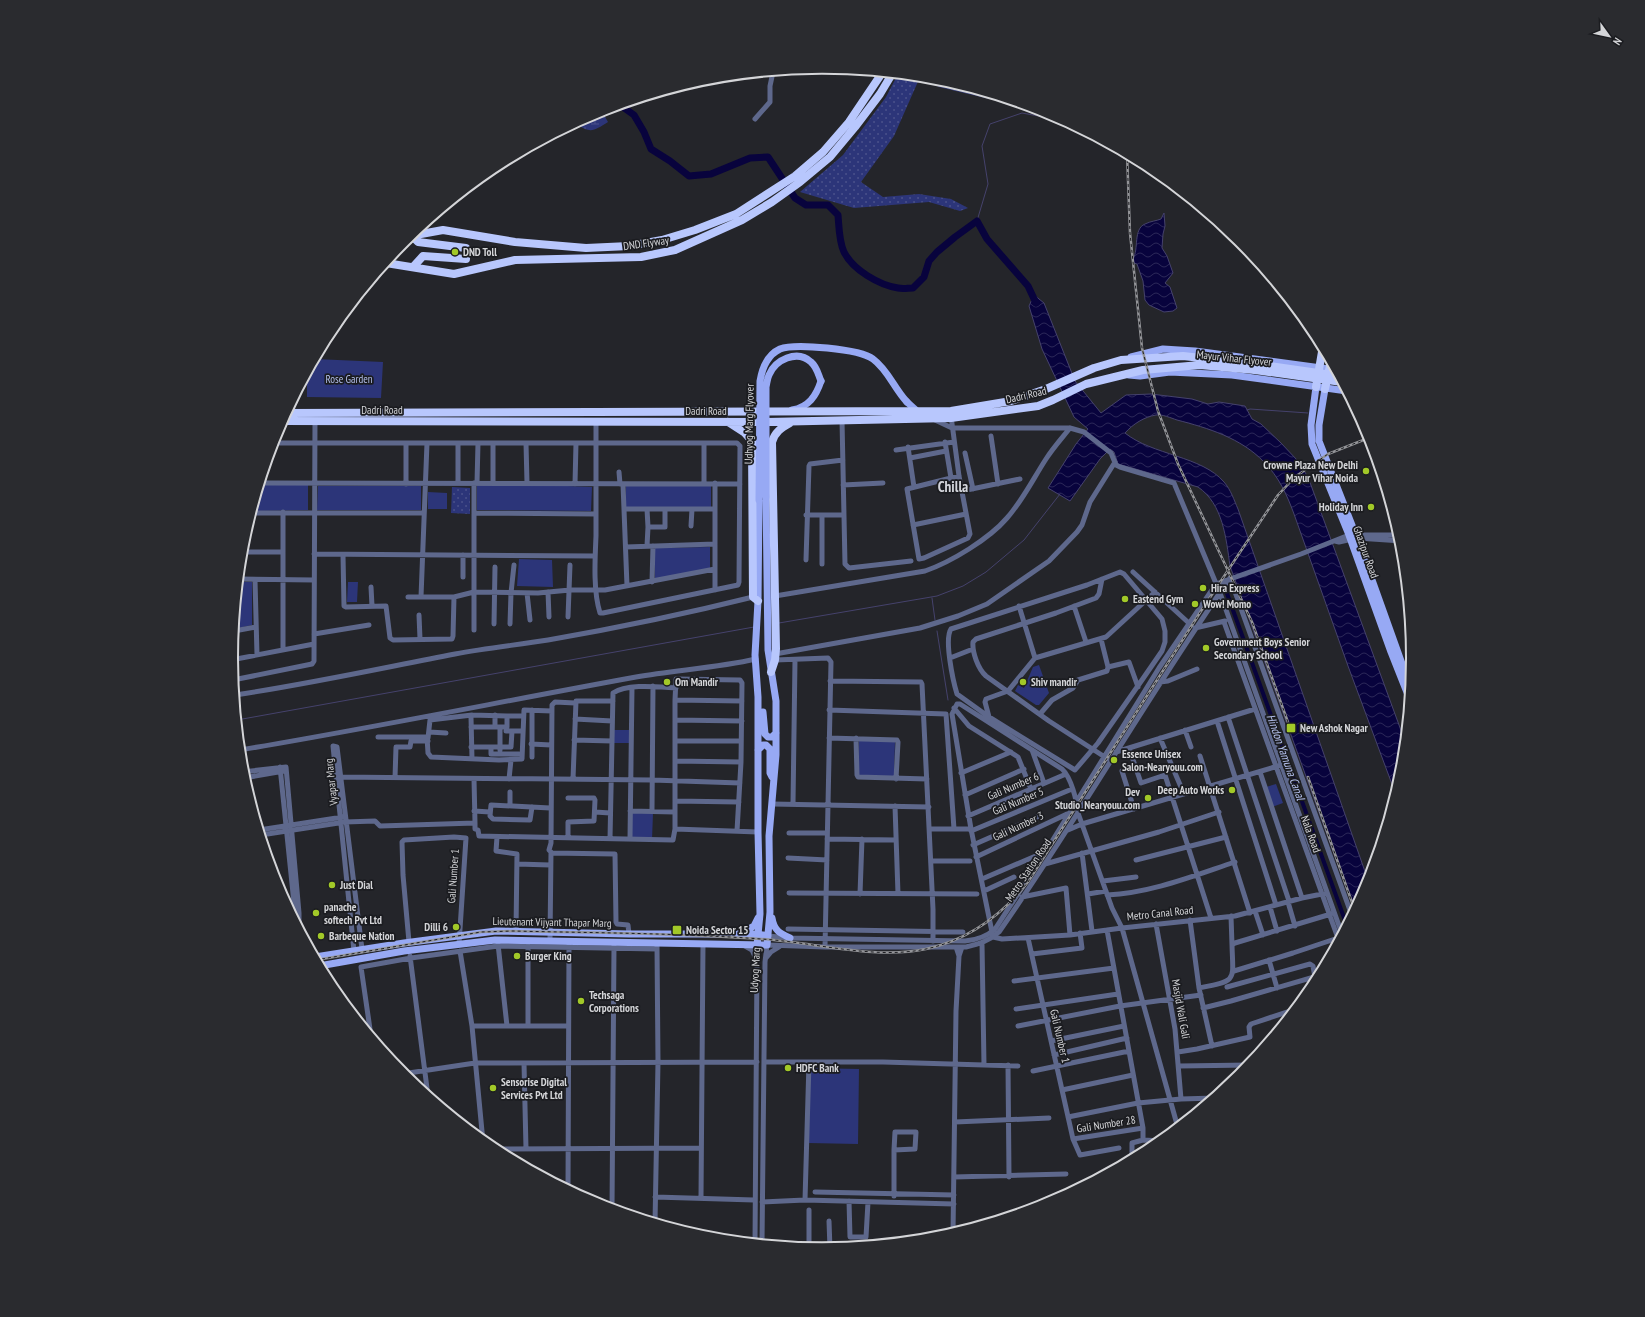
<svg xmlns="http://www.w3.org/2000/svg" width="1645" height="1317" viewBox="0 0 1645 1317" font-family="'PT Sans Narrow',sans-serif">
<defs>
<pattern id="grass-dots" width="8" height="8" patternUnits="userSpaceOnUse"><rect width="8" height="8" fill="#2c3579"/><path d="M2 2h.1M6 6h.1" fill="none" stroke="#4a518b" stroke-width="1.8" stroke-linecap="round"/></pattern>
<pattern id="wetland-marsh" width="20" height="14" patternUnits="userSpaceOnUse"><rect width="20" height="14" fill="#2c3579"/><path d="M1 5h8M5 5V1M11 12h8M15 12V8" fill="none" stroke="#4a518b"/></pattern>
<pattern id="water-waves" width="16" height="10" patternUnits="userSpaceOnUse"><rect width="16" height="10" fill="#08033d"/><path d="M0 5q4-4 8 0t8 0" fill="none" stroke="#2b2758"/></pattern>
</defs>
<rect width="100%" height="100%" fill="#24252a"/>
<path fill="url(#grass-dots)" d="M898 74 938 78 1007 99 998 101 939 87 920 77 894 136 861 182 883 197 919 194 951 199 968 208 960 211 929 202 854 208 800 192 843 155 886 97Z
M452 487 470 488V514L451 513Z"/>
<path fill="url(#wetland-marsh)" d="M601 110 608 122C595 130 591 134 578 125L569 129 568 127Z"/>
<path fill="#2c3579" d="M315 359 383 362 381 398 307 397V375Z
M493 483 592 487 591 511 477 510V486Z
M260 485H308V510L252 511Z
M318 486H421V510H317Z
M626 486H711V508H626Z
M428 492 447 493V509H428Z
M710 547V568L655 579V548Z
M519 559 552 560 553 587 517 586Z
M239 582H252V625L234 629Z
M348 582H358L357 602H347Z
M1039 665 1049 693 1039 705H1036L1015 691 1018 685 1024 688 1033 667Z
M613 730H631L630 743H613Z
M859 740 895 741 894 776H858Z
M1276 784 1283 803 1272 807 1266 787Z
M632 812 653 813 652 840 631 839Z
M809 1068 859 1069 858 1144 808 1143Z"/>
<path fill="url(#water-waves)" stroke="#45426c" d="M1164 213 1165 226 1163 234 1162 248 1167 256 1173 273 1165 283 1170 287 1177 308 1173 311 1164 312 1149 305 1145 300 1143 281 1137 264 1134 263 1133 259C1139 249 1133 229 1145 224 1151 221 1156 221 1161 219Z
M1034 295 1044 303 1075 381 1101 413 1126 395 1151 394 1192 399 1208 404 1219 402 1245 406 1252 419 1261 424 1281 443 1297 460 1308 477 1406 744 1403 774 1396 795 1348 666 1294 514C1287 495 1279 477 1264 462 1241 438 1208 428 1177 420 1171 418 1162 414 1156 415 1144 417 1133 424 1125 433 1152 455 1202 456 1224 482 1231 490 1234 500 1238 509L1369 883 1355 912 1230 566C1226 538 1223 504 1198 487L1118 464 1114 452 1110 449 1100 459 1070 501 1048 488 1076 444 1088 429 1074 417 1042 349 1029 306Z"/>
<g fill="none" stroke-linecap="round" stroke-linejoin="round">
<path stroke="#45426c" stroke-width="1" d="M977 221 988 184 982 146 990 124 1022 113 1066 121
M1247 410 1250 409 1308 413
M932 598 935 620
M779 623 937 596 963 586 986 572 1024 540 1060 494
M937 631 948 700
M237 720 754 627"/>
<path stroke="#08033d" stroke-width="4" d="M1225 588 1347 926"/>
<path stroke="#08033d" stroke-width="7" d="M620 105 634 115 644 132 651 149 670 161 689 176 711 174 750 158 768 157 795 198 806 205H828L838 215C839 227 839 242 844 252 853 270 879 285 898 288 903 289 908 288 913 288L924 277 929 261 937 252 955 237 977 221 987 239 1028 286 1036 303"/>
<path stroke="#5e688c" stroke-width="5" d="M755 119 770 102V86L773 72
M951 416 959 476 970 534 968 538 924 558 919 559 907 489 959 476
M842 420 845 564 849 568 911 561
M935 420 952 428H1070L1084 432 1111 453 1116 465 1120 467 1174 483 1220 593 1342 934
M991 436 998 484
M945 442 951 478
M273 443H737L740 446 739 582 738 585 603 613H600C593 591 595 559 596 536 596 498 596 460 596 421
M458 443V483
M493 443V483
M526 443 527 483
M908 447 914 487
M896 450 954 442
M965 453 973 489
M910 458 946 451
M619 472 620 484
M261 483 740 484
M477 483 478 443
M704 483V443
M406 484V443
M575 484 576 443
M623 484 627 586
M843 485 883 483
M962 491 1020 479
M624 509H715
M283 512V650
M252 513H424
M474 513 596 514
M806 515H843
M913 525 966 514
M691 526 692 509
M648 527H665V509
M1335 541 1339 542 1357 538 1402 541
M647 546 648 527 647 509
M626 547 715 544
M242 552H283
M314 554 595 556
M343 555 344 606 346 607 386 606 390 638 393 640 452 639 453 636 454 597 474 592 538 593 570 590H605L715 569
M806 560 809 466 810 464 843 460
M822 564V515
M1120 572 1124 574 1162 619 1165 631V642L1162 651 1142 680 1098 743 1075 770 989 717 957 694C953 681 944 639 951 629L1087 585Z
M1133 572 1191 625
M463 577V555
M1230 578 1352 916
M239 579 314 580
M1102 579 1099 594 1096 598 1056 613 976 639 973 642C972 652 978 669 986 676L1049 721 1111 761
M255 580 257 655
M652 582 653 546
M371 587 372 606
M715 590V483
M548 592 549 617
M527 593 530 620
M775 596 925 571C951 562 989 539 1007 518 1023 500 1033 479 1046 459 1053 448 1062 438 1070 428
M408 597H454
M421 597 427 443
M1019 606 1035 658
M1074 606 1086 642
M419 615 420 639
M568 617 570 565
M1224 622 1339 941
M494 624 495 567
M510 624 511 593 514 565
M1195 628 1225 621
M474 630V483
M234 631 256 627
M314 634 369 625
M775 654 920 628 958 616 987 604 1049 561 1077 532 1082 525 1090 502 1115 462
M950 658 973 649
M231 660 314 644
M775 660 828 658 831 662 825 947
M1108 667 1129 662 1138 687
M233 680 312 664 314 661 315 421
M830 681 921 682 922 684 933 909V941
M1160 682 1168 681 1197 669
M235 695C309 684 382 668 455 654 486 648 517 645 548 640 617 628 685 614 753 597
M675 700 742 701
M954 708 969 726 1018 757 1031 789
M829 710 946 714 954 829
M1040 714 1052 700 1073 688 1078 680 1107 671 1108 667 1101 639
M989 717 985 702 986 699 1008 691 1035 658 1106 637 1155 592
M1228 717 1289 901
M575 719 612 721
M675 720 742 721
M1217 721 1276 905
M471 727H507V716H523
M495 727V715
M1185 730 1191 747
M506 731H523
M429 732 446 733
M378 737H427L428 753 431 757 499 760 522 759 524 710 552 711
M428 738 430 720 472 715
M829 738 897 740 898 742 896 779
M856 738 857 775 858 777 927 779
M1160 738 1184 794
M574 740 612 741
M675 741H741
M531 744 551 745
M471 747H511L512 731
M491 747V754H519
M1129 748 1141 783 1165 775 1211 918
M240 750C372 728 504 701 636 677 676 670 716 668 756 659
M500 750V727
M1032 750 1044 783
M1116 752 1255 709
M1200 756 1250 913
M532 757V710
M472 759 471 717 472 715 507 716
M675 761 741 762
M280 767 295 913 298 920
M1122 771 1134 809
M242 772 286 767 299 913V927
M1260 772 1302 898
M961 773 1011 752
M339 777 652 780 740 783
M244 778 284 771
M395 778 396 747H410L411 741H428
M509 779 511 760
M573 779 576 701H613
M510 792V806
M965 795 1024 769
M568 798H594L595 800 594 821 568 822V838
M675 801 739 802
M772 804 929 807
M793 804 795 660
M895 806 898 894
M532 807 530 820 493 819 490 816 491 805 550 808
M474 811 490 812
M630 811 675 812
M652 811 653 686
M595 812 610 813
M968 816 1066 774
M475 823V829L478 830 479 836 673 840 675 829V700L676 679 740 680 742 683 741 762 737 831
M675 829 758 832
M930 829H971
M259 830 343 817
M1068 830 1082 824 1278 766
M971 831 1072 789
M789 833H827
M261 835 345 822 375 821 380 826 475 823 474 779
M497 837 496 851 517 854 516 931
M610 839 613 693C627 683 659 687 676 688
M630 839 632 688
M827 839 896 840
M973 845 1039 816
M551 853 615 854 616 922 617 924 628 925 629 934
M1082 853 1092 931
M976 857 1067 814
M788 858 827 860
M1136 860 1226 837
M931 861H970
M517 864 550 865
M1045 864 1159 832 1219 812
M982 879 1045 852
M1103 881 1136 877
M984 891 1014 877
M789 893 977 894
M860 894 862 839
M1088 894 1106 891
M1107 895C1151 893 1193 876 1235 862
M1022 897 1066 888 1070 935
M1288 902 1295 926
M1270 907 1277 931
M1255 911 1263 935
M1231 916 1232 945
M1190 920 1199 988 1212 1046
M1156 924 1175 1029 1181 1099
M788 929 963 932
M1107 930 1143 1128V1140L1132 1143V1160
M768 936 790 938 965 941C977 940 986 937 995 929L1046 851 1159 668 1216 584 1301 554 1349 535H1395L1399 533
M1028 938 1073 1139 1080 1155 1119 1148
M550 940 551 852 549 850 551 843 552 705 555 702 575 703
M409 942 403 875 402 842 404 840 454 837 466 838 459 944
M982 943 984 1065
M498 944 507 1026
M745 946 752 950 757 961 755 1243
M956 947 959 956 962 947
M354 951 333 746 337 747 362 949
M460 951 472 1026 483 1142
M1032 954 1082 948 1080 933
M410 956 428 1096
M766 958 771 952 779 947
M1269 960 1277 988
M1234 971 1293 953 1338 938
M1014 981 1114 968
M1227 987 1310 964 1313 966 1316 983
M1199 988C1238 980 1233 982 1232 945L1235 943 1331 914
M1203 1008 1231 1001 1321 975
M1016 1009 1118 994
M472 1026H568
M528 1026V946
M1018 1026 1120 1006 1201 995
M371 1036 361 967 411 958 498 946 657 949
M1051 1041 1124 1026
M1178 1052 1197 1049 1250 1037 1249 1027 1251 1024 1296 1009
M1054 1055 1127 1038
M764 1062H883L1018 1066
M524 1063 526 1149
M1008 1065 1009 1177
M1179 1066 1250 1065
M1033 1071 1129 1051
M402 1074 475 1063 757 1062
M1062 1090 1133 1075
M1068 1117 1138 1103 1181 1099 1215 1098
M955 1122 1049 1118
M1178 1128 1122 928 1112 908 1078 813C1077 801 1071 777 1062 769L960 704H957L952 714 971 829 993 937 1002 939 1070 935 1122 928 1235 916 1302 898 1327 893
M1073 1139 1143 1128
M1143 1140 1162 1141
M493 1149 701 1148
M954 1177 1066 1174
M568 1190 569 945
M815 1192 954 1195
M894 1196V1150L915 1149 916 1132H895L894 1150
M655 1197 754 1200
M701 1198 703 944
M805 1200 809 1062
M849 1201 850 1237H866L868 1202
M762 1202 805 1200 954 1204
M612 1210 614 946
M809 1210V1249
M829 1221 830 1249
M655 1223 658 1062 657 946
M953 1234 956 1011 959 956
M762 1244 765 962 767 945 825 947H966C979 944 989 941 999 932 1080 816 1149 694 1230 578"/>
<path stroke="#97a9f4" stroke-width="7" d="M1131 357 1163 349 1195 351 1336 370
M1129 375 1140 376 1170 372 1232 375 1347 391
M1316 387 1311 425 1312 444 1349 535 1391 652 1410 700
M1325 389 1319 425V441L1357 538 1411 689
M907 402 918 412
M792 410C809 407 816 396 821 381
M763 712 765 734 768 737H772L776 733
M758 750 763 745H766L770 749V773L772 777
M772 918C774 930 779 933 790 938
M741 933 754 926 758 918
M757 945 760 914 758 832V697L755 655 758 601 759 500
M315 957 404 943 496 931 629 934H758L768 936
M319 966 404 951 495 940 767 945 770 912 769 836 776 755V701L768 650 766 497"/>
<path stroke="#b8c7fd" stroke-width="8" d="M410 236 443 230 515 242 586 248 629 246 662 240 695 230 736 214 795 176 823 152 849 122 882 73
M412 236 418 242 466 248V259L423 256 413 267
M386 263 454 274 515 260 641 257 675 250 742 220 772 202 800 182 830 157 855 127 880 94 892 74
M1316 387 1323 346
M1325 389 1331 361
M286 413 951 411 1011 401 1046 389 1094 368 1121 360 1183 356 1256 364
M282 421 767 422 951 418 1038 406 1053 400 1086 384 1143 370 1200 365 1255 370
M728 422 745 433 752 441 753 597 758 601
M771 672 775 660 776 649 772 442C775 432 781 428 790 423"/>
<defs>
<path id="rail" d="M1127 154 1130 233 1142 348 1158 411 1178 464 1252 622 1289 725
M1308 777 1355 911
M316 960 481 932 513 931C596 933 679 933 761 939 814 942 874 960 926 949 968 940 1002 915 1028 882L1203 608 1278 495 1295 477 1328 454 1371 437"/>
</defs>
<use href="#rail" stroke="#939498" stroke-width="2.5"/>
<use href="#rail" stroke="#1b1c20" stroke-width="1" stroke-dasharray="3" stroke-linecap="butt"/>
<path stroke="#97a9f4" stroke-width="7" d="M766 497V387C767 383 767 379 769 375 775 360 797 349 811 362 817 367 818 374 821 381
M759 500 760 381C762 369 767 355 780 349 795 343 860 349 873 359 888 370 894 388 907 402"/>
<path stroke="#b8c7fd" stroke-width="8" d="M1256 364 1339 376
M1255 370 1342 382"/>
</g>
<g fill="#a2c928" stroke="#1b1c20" stroke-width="1.5">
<circle cx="455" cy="252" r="4"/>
<circle cx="1366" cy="471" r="4"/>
<circle cx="1371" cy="507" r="4"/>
<circle cx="1203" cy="588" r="4"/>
<circle cx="1125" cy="599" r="4"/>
<circle cx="1195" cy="604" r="4"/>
<circle cx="1206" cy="648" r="4"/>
<circle cx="667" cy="682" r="4"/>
<circle cx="1023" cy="682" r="4"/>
<rect x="1286" y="723" width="10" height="10" rx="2"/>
<circle cx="1114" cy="760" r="4"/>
<circle cx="1232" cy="790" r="4"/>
<circle cx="1148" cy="798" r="4"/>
<circle cx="332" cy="885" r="4"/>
<circle cx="316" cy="913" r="4"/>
<circle cx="456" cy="927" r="4"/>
<rect x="672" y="925" width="10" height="10" rx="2"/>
<circle cx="321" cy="936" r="4"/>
<circle cx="517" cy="956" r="4"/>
<circle cx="581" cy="1001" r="4"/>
<circle cx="788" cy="1068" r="4"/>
<circle cx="493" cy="1088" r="4"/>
</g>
<g text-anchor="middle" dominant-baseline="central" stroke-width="3.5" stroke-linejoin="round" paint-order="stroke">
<g font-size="11" fill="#d4d5d8" stroke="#1b1c20">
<text transform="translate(646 243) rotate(-8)">DND Flyway</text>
<text transform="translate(1234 358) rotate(6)">Mayur Vihar Flyover</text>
<text transform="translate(1026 395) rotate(-13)">Dadri Road</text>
<text x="382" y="410">Dadri Road</text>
<text x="706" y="411">Dadri Road</text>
<text transform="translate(749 424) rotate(-89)">Udhyog Marg Flyover</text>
<text transform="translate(1366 552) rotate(70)">Ghazipur Road</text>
<text transform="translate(331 782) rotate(-96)">Vyapar Marg</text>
<text transform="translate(1013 786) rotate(-23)">Gali Number 6</text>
<text transform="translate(1018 801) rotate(-23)">Gali Number 5</text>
<text transform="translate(1018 826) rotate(-25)">Gali Number 3</text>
<text transform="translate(1311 834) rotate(70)">Nala Road</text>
<text transform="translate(1028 870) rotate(-56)">Metro Station Road</text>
<text transform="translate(453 876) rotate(-86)">Gali Number 1</text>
<text transform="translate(1160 913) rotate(-6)">Metro Canal Road</text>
<text transform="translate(552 922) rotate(1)">Lieutenant Vijyant Thapar Marg</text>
<text transform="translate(755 970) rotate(-87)">Udyog Marg</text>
<text transform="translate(1181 1009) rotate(80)">Masjid Wali Gali</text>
<text transform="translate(1060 1036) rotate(77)">Gali Number 1</text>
<text transform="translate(1106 1124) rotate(-9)">Gali Number 28</text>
</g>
<g font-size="11" font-weight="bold" fill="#d4d5d8" stroke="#1b1c20" text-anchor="start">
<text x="463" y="252">DND Toll</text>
<text x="1358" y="465" text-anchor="end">Crowne Plaza New Delhi<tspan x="1358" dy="13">Mayur Vihar Noida</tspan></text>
<text x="1363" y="507" text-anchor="end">Holiday Inn</text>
<text x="1211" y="588">Hira Express</text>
<text x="1133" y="599">Eastend Gym</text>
<text x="1203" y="604">Wow! Momo</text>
<text x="1214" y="642">Government Boys Senior<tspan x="1214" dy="13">Secondary School</tspan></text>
<text x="675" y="682">Om Mandir</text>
<text x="1031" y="682">Shiv mandir</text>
<text x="1300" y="728">New Ashok Nagar</text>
<text x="1122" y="754">Essence Unisex<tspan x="1122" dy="13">Salon-Nearyouu.com</tspan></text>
<text x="1224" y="790" text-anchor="end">Deep Auto Works</text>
<text x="1140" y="792" text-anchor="end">Dev<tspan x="1140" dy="13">Studio_Nearyouu.com</tspan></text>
<text x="340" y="885">Just Dial</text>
<text x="324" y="907">panache<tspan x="324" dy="13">softech Pvt Ltd</tspan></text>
<text x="448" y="927" text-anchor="end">Dilli 6</text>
<text x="686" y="930">Noida Sector 15</text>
<text x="329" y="936">Barbeque Nation</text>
<text x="525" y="956">Burger King</text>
<text x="589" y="995">Techsaga<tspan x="589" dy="13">Corporations</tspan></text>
<text x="796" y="1068">HDFC Bank</text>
<text x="501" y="1082">Sensorise Digital<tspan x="501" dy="13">Services Pvt Ltd</tspan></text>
</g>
<g font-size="11" fill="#b3bfeb" stroke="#1b1c20">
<text x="349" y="379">Rose Garden</text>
</g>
<g font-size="12" font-style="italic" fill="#b4c0ec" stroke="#1b1c20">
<text transform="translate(1286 757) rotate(70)">Hindon Yamuna Canal</text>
</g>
<g font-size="15" font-weight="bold" fill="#d4d6dc" stroke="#1b1c20">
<text x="953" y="486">Chilla</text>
</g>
</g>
<path d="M0 0H1645V1317H0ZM238 658a584 584 0 1 1 1168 0a584 584 0 1 1-1168 0Z" fill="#2a2b2f" fill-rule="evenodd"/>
<path fill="none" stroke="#d4d5d8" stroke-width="2" d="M238 658a584 584 0 1 1 1168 0a584 584 0 1 1-1168 0Z"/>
<g transform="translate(1609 36) rotate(123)" stroke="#1b1c20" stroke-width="3" paint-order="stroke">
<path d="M0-3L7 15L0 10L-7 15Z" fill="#d4d5d8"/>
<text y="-6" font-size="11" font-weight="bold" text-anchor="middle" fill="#d4d5d8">N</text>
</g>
</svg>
